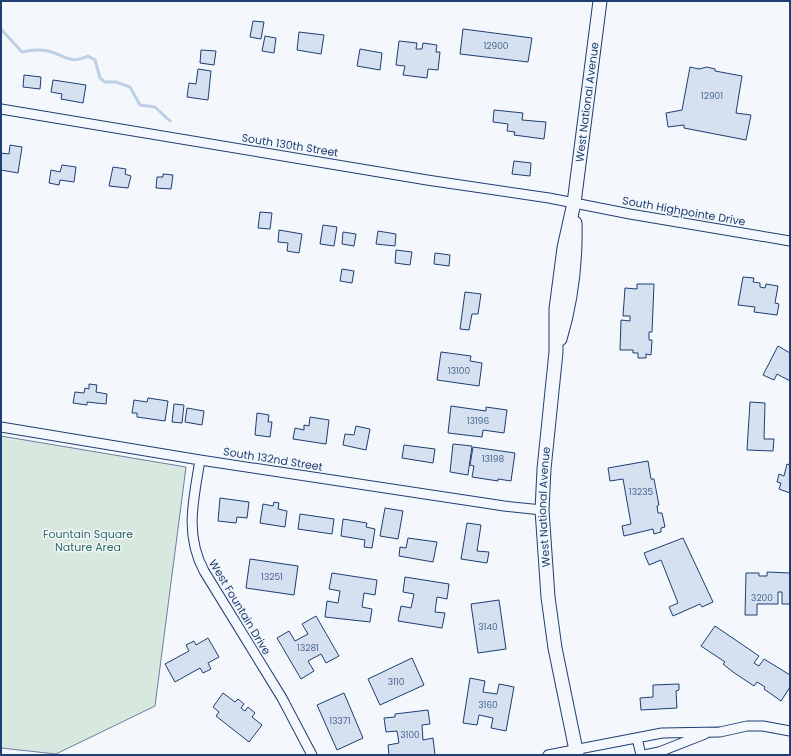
<svg xmlns="http://www.w3.org/2000/svg" width="791" height="756" viewBox="0 0 791 756" font-family="Poppins,sans-serif">
<rect width="100%" height="100%" fill="#f4f7fb"/>
<path fill="#d7e8df" stroke="#687fa3" d="M1 436 186 467 155 706 56 754 1 748Z"/>
<g fill="none" stroke-linecap="round" stroke-linejoin="round">
<path stroke="#bed0e5" stroke-width="3" d="M1 29 22 52C31 50 39 49 48 51 65 55 70 65 88 56L95 60 100 78 105 82H116L130 87 140 105 155 107 170 121"/>
</g>
<path fill="#d5e0f0" stroke="#1d3f73" d="M253 21 264 22 261 39 250 37Z
M463 29 532 38 528 62 460 54Z
M299 32 324 35 321 54 297 50Z
M265 36 276 38 274 53 262 51Z
M399 41 417 43 416 49H422L423 43 437 45 436 52H440L438 70 428 69 427 78 403 75 405 66 396 65Z
M360 49 382 53 380 70 357 66Z
M201 50 216 51 214 65 200 63Z
M690 67 699 69 707 67 715 69V71L742 76 736 113 751 115 746 140 684 128V125L668 127 666 113 682 110Z
M198 69 211 71 208 100 187 97 189 83 196 84Z
M24 75 41 77 40 89 23 87Z
M53 80 86 85 83 103 61 99 62 94 51 92Z
M494 110 523 113 522 120 546 122 544 139 514 135 515 132 507 131 508 124 493 122Z
M10 145 22 147 18 173 1 170V153L9 154Z
M514 161 531 163 530 176 512 174Z
M62 165 76 167 74 182 60 180 59 185 49 183 51 170 60 172Z
M113 167 126 169 125 174 131 176 128 188 109 186Z
M163 174 173 175 171 189 156 188 157 177H163Z
M260 212 272 213 270 229 258 228Z
M323 225 337 227 334 246 320 244Z
M279 230 302 234 299 253 287 251 288 243 278 242Z
M378 231 396 234 395 246 376 244Z
M343 232 356 234 354 246 342 244Z
M396 250 412 252 410 265 395 263Z
M435 253 450 255 449 266 434 264Z
M342 269 354 271 352 283 340 281Z
M743 277 754 278 753 282 760 283V287L765 288 766 284 778 286 775 303 779 304 777 315 754 312 755 307 738 305Z
M637 284H654L652 332H649V340H652L651 355 646 354V358H638V353H633V350H620L621 320 630 321V316H623L625 288 637 289Z
M465 292 481 294 478 314H472L469 330 460 329Z
M778 346 790 353V381L777 374 774 380 763 375Z
M441 352 471 356 470 361 482 363 479 386 437 380Z
M89 384 97 385 96 392 107 394 106 404 87 402V405L73 403 75 392 84 393 85 388 89 389Z
M148 398 168 401 165 421 137 417V413H132L134 400 147 402Z
M750 402 765 403 764 439H774L773 451 747 450Z
M174 404 184 405 182 423 172 422Z
M451 406 486 411V407L507 410 504 433 483 430 482 437 448 433Z
M187 408 204 411 202 425 185 422Z
M257 413 269 415 268 422H272L270 437 255 435Z
M310 417 329 420 326 444 293 439 295 428 304 430V425L309 426Z
M356 426 370 429 366 450 343 445 345 434 354 435Z
M453 444 472 446 468 475 450 472Z
M404 445 435 449 433 463 402 458Z
M473 447 515 453 511 481 498 479V481L472 477 474 466 470 465Z
M648 461 651 479H654L659 505 657 506 658 513H662L665 527 661 528V532L654 534 653 529 624 536 622 526 631 524 623 479 610 481 608 468Z
M787 464 790 465V493L779 489 781 483 777 482 779 474 784 476Z
M220 498 249 502 247 518 237 517 236 523 218 521Z
M274 502 279 503 278 509 287 511 285 527 260 523 263 504 273 506Z
M385 508 403 511 398 539 380 536Z
M300 514 334 519 332 534 298 529Z
M343 519 367 523 366 527 375 529 372 548 364 547 365 540 341 536Z
M467 523 481 525 477 551 489 552 487 563 461 559Z
M408 538 437 542 433 562 399 556 400 547 406 548Z
M683 538 713 602 702 607 700 604 673 616 669 607 678 603 661 560 649 565 644 553Z
M250 559 298 566 294 595 246 588Z
M767 572 790 573V604H782V592H778V604H757V615H745L746 573H759V576H767Z
M332 573 377 580 375 595 364 593 362 607 372 609 370 622 325 617 327 601 338 603 340 591 329 589Z
M405 577 449 584 447 599 437 597 435 612 445 613 442 628 398 621 401 606 411 608 414 594 403 592Z
M499 600 506 649 478 653 471 604Z
M316 616 339 656 326 663 321 654 308 661 314 671 301 679 277 638 289 631 295 641 308 634 302 624Z
M715 626 759 656 754 663 759 666 764 659 790 675V687L781 701 764 689 765 687 757 682 754 686 733 672 723 664 725 662 701 646Z
M208 638 219 657 208 663 211 669 203 673 200 668 175 682 165 664 189 651 186 645 194 641 196 645Z
M412 658 424 685 380 705 368 679Z
M470 678 485 681 483 692 497 694 499 684 514 687 506 731 491 728 493 718 479 715 477 725 463 723Z
M679 684V690L676 691 677 708 641 710 640 698 653 697V685Z
M223 693 235 702 238 699 244 704 241 708 245 711 248 707 255 713 252 717 262 725 249 742 216 716 219 712 213 707Z
M344 693 363 738 337 750 317 705Z
M428 710 430 724 422 725 423 740 433 738 435 755H389L388 745 399 743 397 731 386 732 384 718 395 717V714Z"/>
<g fill="none" stroke-linecap="round" stroke-linejoin="round">
<defs>
<path id="street" d="M1 109 427 180 549 198 630 214 790 241
M1 427 200 460 504 506 542 510
M200 460C194 498 184 534 204 571L282 698 312 755
M637 738 641 755
M548 755 662 733 720 732 747 726H763L790 731
M644 755 659 752 705 734"/>
<g id="secondary">
<path d="M560 339C572 299 576 264 575 223"/>
<path id="s1" d="M577 755 555 648 548 597 542 510 544 469 556 352V309L564 248 574 203 600 1"/>
</g>
</defs>
<use href="#street" stroke="#1d3f73" stroke-width="11"/>
<use href="#secondary" stroke="#1d3f73" stroke-width="15"/>
<use href="#street" stroke="#f4f7fb" stroke-width="9"/>
<use href="#secondary" stroke="#f4f7fb" stroke-width="13"/>
</g>
<g text-anchor="middle" dominant-baseline="central" stroke-width="3" stroke-linejoin="round" paint-order="stroke">
<g font-size="9" fill="#4b6792">
<text x="496" y="46">12900</text>
<text x="712" y="96">12901</text>
<text x="459" y="371">13100</text>
<text x="478" y="421">13196</text>
<text x="493" y="459">13198</text>
<text x="641" y="492">13235</text>
<text x="272" y="577">13251</text>
<text x="762" y="598">3200</text>
<text x="488" y="627">3140</text>
<text x="308" y="648">13281</text>
<text x="396" y="682">3110</text>
<text x="488" y="705">3160</text>
<text x="340" y="721">13371</text>
<text x="410" y="735">3100</text>
</g>
<g font-size="11" fill="#1d3f73" stroke="#f4f7fb">
<text stroke="none"><textPath href="#s1" startOffset="659">West National Avenue</textPath></text>
<text transform="translate(290 145) rotate(9)">South 130th Street</text>
<text transform="translate(684 211) rotate(10)">South Highpointe Drive</text>
<text transform="translate(273 459) rotate(9)">South 132nd Street</text>
<text stroke="none"><textPath href="#s1" startOffset="251">West National Avenue</textPath></text>
<text transform="translate(240 607) rotate(59)">West Fountain Drive</text>
</g>
<g font-size="11" fill="#2c6c60" stroke="#f4f7fb">
<text x="88" y="534">Fountain Square<tspan x="88" dy="13">Nature Area</tspan></text>
</g>
</g>
<rect width="791" height="756" fill="none" stroke="#1d3f73" stroke-width="4"/>
</svg>
